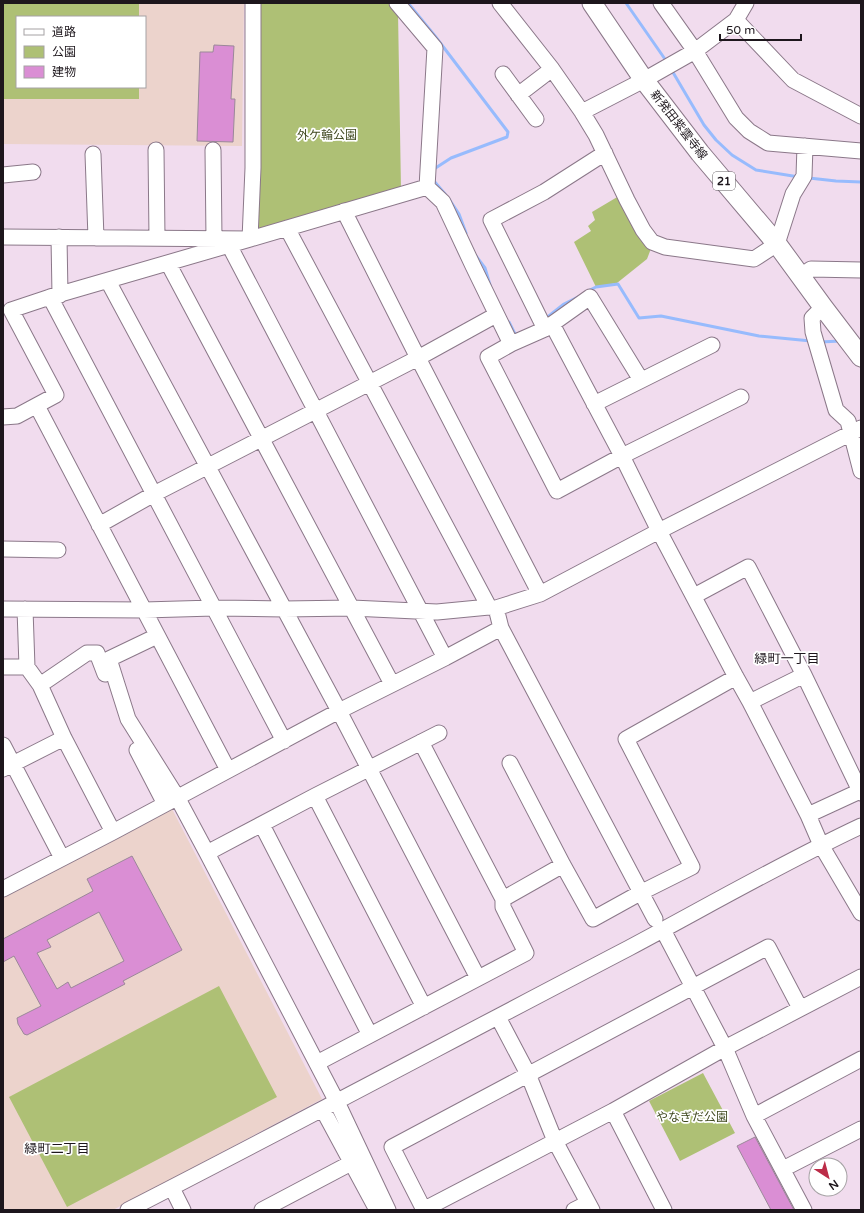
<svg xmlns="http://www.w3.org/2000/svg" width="864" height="1213" viewBox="0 0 864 1213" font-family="'Varela Round','Noto Sans JP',sans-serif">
<rect width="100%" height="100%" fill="#f1dcee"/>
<path fill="#ecd3cc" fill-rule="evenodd" d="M3 3H244L242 146 3 144ZM17 17H145V87H17Z
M171 807 322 1099 113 1210H3V896Z"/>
<path fill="#aec075" d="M139 3V17H17V87H139V99H3V4Z
M256 3H391L398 12 401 190 252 233Z
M624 193 652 246 647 259 617 283 596 287 574 242 591 231 588 226 595 220 592 212Z
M219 986 277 1097 67 1207 9 1097Z
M703 1073 735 1133 680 1161 649 1101Z"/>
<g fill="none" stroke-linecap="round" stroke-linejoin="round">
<path stroke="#97bbfd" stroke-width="3" d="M408 3 435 36 508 132 507 137 451 158 434 169V170
M626 3 667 62
M671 69 704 125 716 140 732 155 756 170 799 177
M434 178V181L445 194
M809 178 836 181 861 182
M449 199 459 214 466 233
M476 256 485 268 490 285
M588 291 596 287 618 284 639 318 661 316 759 336 811 341
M545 319 564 304 578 297
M509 322 515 334H518
M820 342 841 341"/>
</g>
<path fill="#da8ed4" stroke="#9b8899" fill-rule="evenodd" d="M214 45 234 46 231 99H235L233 142 197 141 200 52H213Z
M132 856 182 950 123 981 125 984 27 1035 24 1034 18 1024 17 1018 41 1006 14 956 3 962V939L93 891 87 879ZM99 912 124 961 71 988 68 982 57 989 37 953 51 947 47 940Z
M755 1137 794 1210H771L737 1146Z"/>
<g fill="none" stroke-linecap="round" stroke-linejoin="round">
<defs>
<path id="minor" d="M397 3 435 48 427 187
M500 3 552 69 582 112 596 135 627 200 643 230 652 242 665 247 754 259 777 244 793 194 804 176 805 146
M661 3 695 51 736 118 749 131 768 143 861 151
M736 20 793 80 861 116
M503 74 536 119
M518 95 552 69
M582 112 644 80 695 51 736 20 746 3
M156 150 157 238
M213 150 214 239
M93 154 96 238
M3 175 33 172
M427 187 443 202 473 266 511 344
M344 211 416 354 540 594
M287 228 489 607
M3 237 250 239 427 187
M59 237 60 295
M229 245 445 658
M168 263 392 684
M801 276 811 269 861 270
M108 281 339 711 478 978
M50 297 284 741
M823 307 812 318 813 332 836 410 848 421 861 471
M552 324 622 456 659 531 736 677 750 702 808 815 821 845 861 913
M545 329 491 220 544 192 605 153
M641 380 590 297 545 329 511 344 488 357 557 491 622 456 741 397
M594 404 712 345
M37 406 228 770
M3 417 17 416 56 395 11 310 50 297 250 239 253 168V3
M99 525 154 494 418 358 496 315
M3 549 58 550
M694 596 748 567 804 675 861 793
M3 609 144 610 214 608 284 609 352 608 437 612 489 607 496 608 540 594 659 531 861 428
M25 609 27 667 40 685 64 738 113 832
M501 628 655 919
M157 636 109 659 128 719 177 797 207 853 337 1102 388 1210
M3 667H27
M40 685 87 653H97L105 674
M750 702 804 675
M421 742 503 899
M3 745 62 858
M137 750 165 804
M510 763 563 865 593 919 640 893 692 867 626 739 736 677
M3 769 64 738
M315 796 424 1007
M808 815 860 791
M262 825 370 1035
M207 853 315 796 439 733
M3 889 113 832 339 711 445 658 501 628 496 608
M663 930 725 1048 754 1116 804 1210
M498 1017 528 1074 555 1141 592 1210
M317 1063 526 953 503 907V899L563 865
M323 1110 377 1210
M613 1111 664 1210
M754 1116 861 1059
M783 1169 861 1129
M172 1188 183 1210
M128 1210C296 1124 462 1035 629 948 706 907 782 863 861 826
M262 1210 351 1163
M423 1210 613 1111 725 1048 861 977
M424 1210 392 1147 768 947 800 1008
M574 1210 588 1203"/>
<path id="major" d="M592 3 644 80 700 153 777 244 823 307 861 357"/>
</defs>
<use href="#minor" stroke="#8b7889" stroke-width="17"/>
<use href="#major" stroke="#8b7889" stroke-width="21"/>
<use href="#minor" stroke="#fff" stroke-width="15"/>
<use href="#major" stroke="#fff" stroke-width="19"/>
</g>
<g text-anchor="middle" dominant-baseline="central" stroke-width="3.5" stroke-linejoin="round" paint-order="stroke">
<rect fill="#fff" stroke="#615c60" stroke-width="1" x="713" y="172" width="22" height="18" rx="3"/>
<g font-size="11" font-weight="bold" fill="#1d161c">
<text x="724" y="181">21</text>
</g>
<g font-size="12" fill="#1d161c" stroke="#fff">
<text transform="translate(679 125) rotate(52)">新発田紫雲寺線</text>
</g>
<g font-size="12" fill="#404920" stroke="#fff">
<text x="327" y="135">外ケ輪公園</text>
<text x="692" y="1117">やなぎだ公園</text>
</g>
<g font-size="13" fill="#1d161c" stroke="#fff">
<text x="787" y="659">緑町一丁目</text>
<text x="57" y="1149">緑町二丁目</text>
</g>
</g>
<rect width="864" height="1213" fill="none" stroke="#1d161c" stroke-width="8"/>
<rect x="16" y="16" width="130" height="72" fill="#ffffff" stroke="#a5a2a4"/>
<rect x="24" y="29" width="20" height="6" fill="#ffffff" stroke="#a5a2a4"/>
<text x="52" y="36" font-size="12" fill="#1d161c">道路</text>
<rect x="24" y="46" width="20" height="12" fill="#aec075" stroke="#a5a2a4"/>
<text x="52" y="56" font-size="12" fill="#1d161c">公園</text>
<rect x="24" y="66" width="20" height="12" fill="#da8ed4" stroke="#a5a2a4"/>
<text x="52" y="76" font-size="12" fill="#1d161c">建物</text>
<g transform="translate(828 1177) rotate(144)"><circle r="19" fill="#ffffff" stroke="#a5a2a4"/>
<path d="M0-3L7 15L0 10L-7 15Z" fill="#bc2c48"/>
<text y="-6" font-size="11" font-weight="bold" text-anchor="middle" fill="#1d161c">N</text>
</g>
<path d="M720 34v6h81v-6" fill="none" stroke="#1d161c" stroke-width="2"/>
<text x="726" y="34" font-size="12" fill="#1d161c" stroke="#ffffff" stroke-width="3" paint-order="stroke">50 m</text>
</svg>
